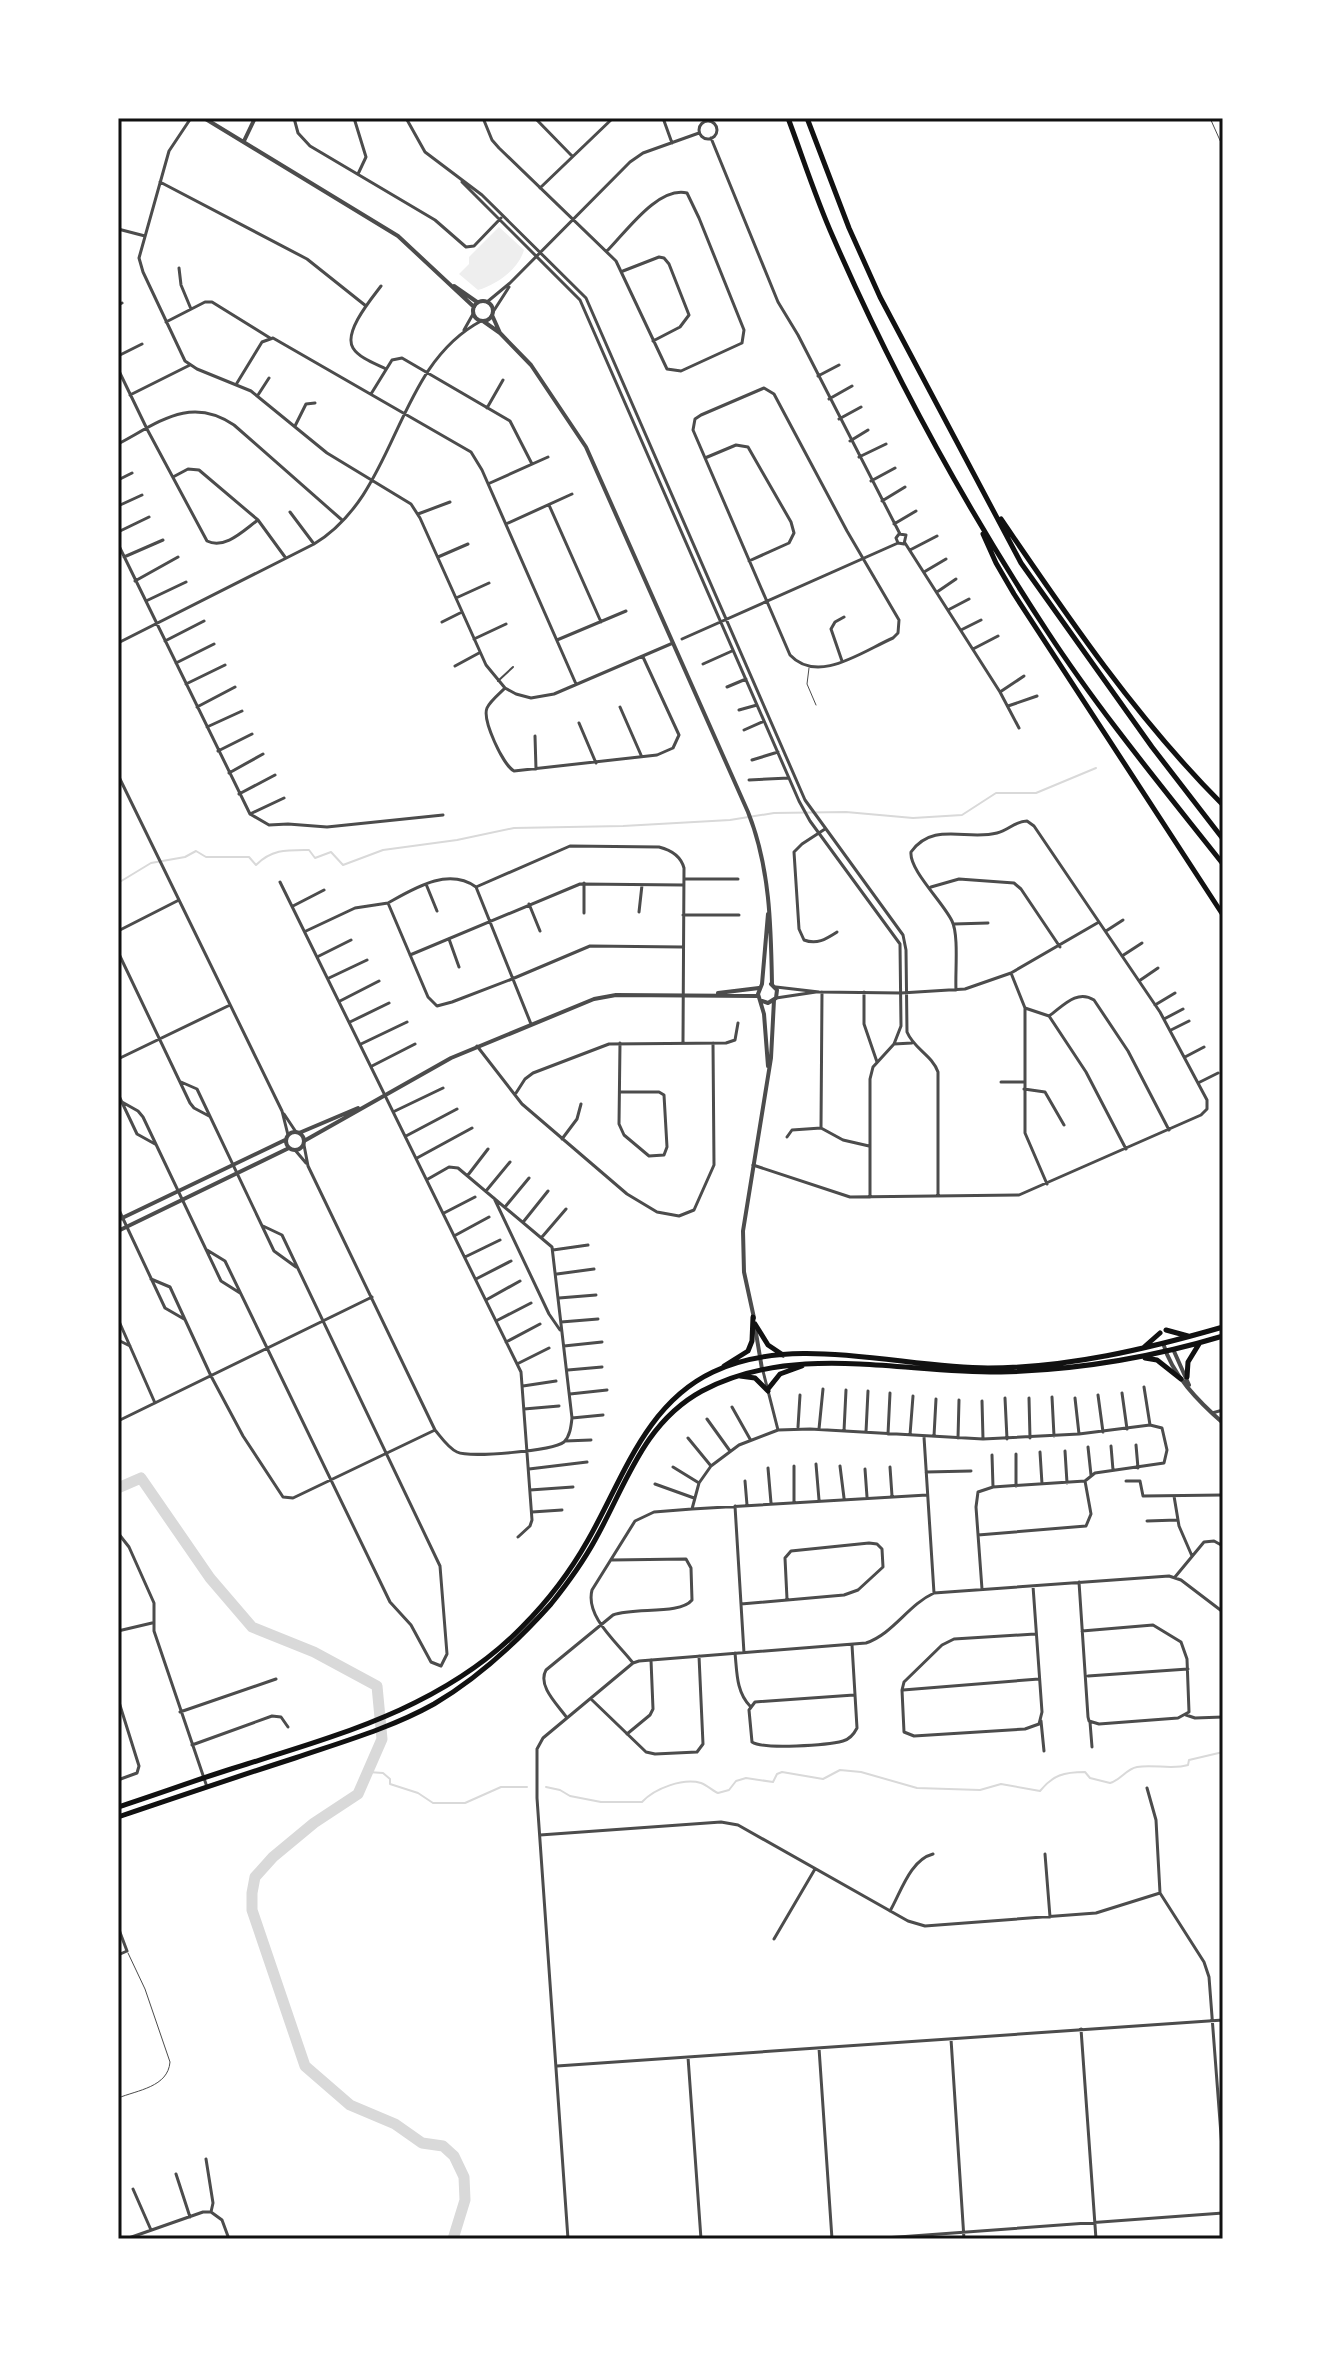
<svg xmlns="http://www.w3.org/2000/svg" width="1341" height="2357" viewBox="0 0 1341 2357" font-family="Karla,sans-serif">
<rect width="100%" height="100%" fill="#fff"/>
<path fill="#eee" d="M499 227 524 250C518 270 497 284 478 290L459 274 469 264V257Z"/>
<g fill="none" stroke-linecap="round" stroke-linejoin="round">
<path stroke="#d9d9d9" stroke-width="2" d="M118 883 151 863 185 857 196 851 206 857H249L256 865C272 849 287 850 309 850L315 858 331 852 343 865 383 850 457 840 514 828 623 826 730 820 774 813 846 812 913 818 962 815 996 793H1036L1096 768
M368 1772 383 1773 390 1779V1784L418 1793 433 1803H465L501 1787H527
M546 1787 560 1790 570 1796 601 1802H642C655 1788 683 1778 701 1783 707 1785 713 1791 718 1793L729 1790 736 1781 746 1778 773 1782 777 1774 782 1772 823 1779 840 1770 861 1772 917 1788 980 1790 1001 1784 1040 1791C1053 1775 1064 1772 1085 1772L1090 1778 1110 1783C1121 1780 1126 1769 1137 1767 1153 1764 1173 1770 1188 1765L1189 1760 1223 1752"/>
<path stroke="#d9d9d9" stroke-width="11" d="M118 1488 141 1478 210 1578 252 1627 314 1652 377 1686 382 1739 358 1794 314 1823 273 1857 255 1877 252 1893V1910L305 2066 350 2105 395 2124 422 2143 443 2146 454 2156 464 2177 465 2200 453 2239"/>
<path stroke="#4c4c4c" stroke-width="1" d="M1210 118 1223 147
M809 668 807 684 816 705
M118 2098C138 2090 168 2087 170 2062L145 1989 128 1953"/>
<path stroke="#4c4c4c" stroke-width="2" d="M498 681 513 667"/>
<path stroke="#4c4c4c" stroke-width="3" d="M191 118 169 151 139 258 143 272 185 361 197 369 251 391 327 453 411 504 420 518 486 665 505 688 516 694 531 698 554 694 673 643
M294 118 298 133 310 146 435 220 466 247 474 246 501 218
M354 118 366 157 358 174
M406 118 425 152 482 195 586 298 805 800 903 935 906 950 907 1032C914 1049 932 1055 938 1072V1196
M483 118 492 140 499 148 616 261 667 369 681 371 742 343 744 330 699 218 687 193C658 186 626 232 607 251
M535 118 572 156
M663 118 672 143
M699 130a9 9 0 1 1 18 0a9 9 0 1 1-18 0Z
M711 138 778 302 798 335 900 534
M160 182 307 259 366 306
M462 182 580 300 799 801 810 821 900 944 901 1026 894 1044 873 1067 870 1079V1197
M540 188 613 118
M118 229 145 236
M179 268 181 285 191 309
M623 271 659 257 664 258 669 264 689 315 680 327 653 341
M381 286C372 298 343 332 353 348 359 358 376 364 386 369
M487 302 510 283 630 162 643 153 699 133
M118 305 122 303
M493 312 509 287
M166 322 205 302H212L270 338
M464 330 473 314
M118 356 142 344
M118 369 147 429 207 541C225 550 244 530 258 520
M818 376 839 365
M237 383 262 342 273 338 471 452 482 470 576 684
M764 388 774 394 847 531 899 620 898 633 893 638C863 651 818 685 790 655L693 430 695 419 701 415Z
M371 394 392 360 402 358 510 421 532 464
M130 395 190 365
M258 395 269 378
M829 399 852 386
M306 404 315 403
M487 408 503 380
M839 419 861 407
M295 426 306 404
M850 441 868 430
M118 444C158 423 190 395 234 425L342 520
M859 457 886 444
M705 458 736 445 748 447 791 522 794 533 789 543 749 561
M173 477 188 469 199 470 258 520 285 557
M118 480 132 473
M871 481 895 468
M490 483 548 457
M882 501 905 487
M549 505 601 622
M118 506 142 495
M290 512 314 544
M418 514 450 502
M506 524 572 494
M894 524 916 511
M118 532 149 517
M905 543 1000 692 1019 728
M118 544 250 814 269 825 288 824 327 827 443 815
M910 550 937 536
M124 557 163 540
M438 557 468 544
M924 572 946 559
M135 581 178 557
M937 592 956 579
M456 598 489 583
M146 601 186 582
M948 610 969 599
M442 622 462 612
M961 630 981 620
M474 639 506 624
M682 639 898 543 904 544 906 535 899 534 896 538 898 543
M557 640 626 611
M165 641 204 621
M118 643 314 544C399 493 393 368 481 321
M973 649 998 636
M842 661 831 629 835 622 844 617
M176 663 214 644
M703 664 732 651
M455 666 479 653
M186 684 225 665
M727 687 746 679
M505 688C499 694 490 701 487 708 482 720 503 765 514 771L657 755 673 748 679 735 643 657
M1000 692 1024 676
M1008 706 1037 696
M197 707 235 687
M620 707 641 755
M739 710 757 705
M579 723 596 763
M207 727 242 711
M744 730 764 721
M535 736 536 769
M218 751 252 734
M752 760 778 752
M229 773 263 754
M118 775 282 1111 288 1135
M749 780 789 778
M239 794 275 775
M250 814 284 798
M825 829 802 844 794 852 799 929 804 940C817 945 826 939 837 932
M684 879H738
M280 882 521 1372 532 1520 530 1526 518 1537
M584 883V913
M426 884 437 911
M476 887 531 1024
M931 887 959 879 1014 883 1021 889 1060 947
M529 904 540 931
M293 906 324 890
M639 912 642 885
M683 915H739
M954 924 988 923
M118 931 179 900
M306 931 355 908 388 903
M1106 931 1123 920
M449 939 459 967
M682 947 590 946 512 979 452 1002 437 1006 428 997 388 903C415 888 448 867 476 887L570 846 659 847C671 850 681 857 684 868L683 1042
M118 952 190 1103 194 1108 209 1116
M410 955 580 884 683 885
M319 956 351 940
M1122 956 1142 943
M1011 973 1025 1008V1133L1047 1184
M329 978 367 960
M1139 981 1158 968
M776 987 819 992 901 993 965 989 1011 973 1099 922
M864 992V1024L877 1062
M776 998 816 992
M340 1001 379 981
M1155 1005 1175 993
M1025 1008 1049 1016 1086 1072 1126 1149
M1049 1016C1063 1006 1077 989 1094 1000L1128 1051 1169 1130
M1164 1019 1183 1009
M350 1022 389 1003
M1171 1030 1189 1021
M361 1044 407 1022
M894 1044 912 1043
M477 1046 522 1104 627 1194 657 1212 679 1216 694 1210 714 1165 713 1043
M1185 1057 1204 1047
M118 1059 230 1005
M372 1066 415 1044
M181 1082 197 1089 274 1251 296 1267
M1001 1082H1024
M1198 1083 1218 1073
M1024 1089 1045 1092 1064 1125
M620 1092H659L664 1095 667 1147 664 1155 649 1156 624 1135 619 1124 620 1043
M516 1093 525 1079 533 1073 609 1044 726 1043 735 1040 738 1023
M118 1094 137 1134 155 1144
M122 1102 138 1111 143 1117 221 1281 240 1293
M395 1111 443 1088
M284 1114 296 1132
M821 1128 822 992
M821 1128 843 1140 869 1146
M406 1136 457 1109
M787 1137 792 1130 821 1128
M562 1139 577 1119 581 1104
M304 1145 308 1166 435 1430C441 1437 448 1448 457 1452 470 1458 552 1451 564 1442 570 1436 571 1427 572 1418L552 1247 458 1168 449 1167 428 1179
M295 1150 306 1163
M417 1158 472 1128
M753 1165 850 1197 1019 1195 1201 1115 1207 1109V1100L1160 1012 1034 826 1027 821C1015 821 1009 830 997 833 967 841 933 821 911 852 909 870 943 902 952 921 959 935 955 973 956 990
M468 1175 488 1149
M486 1191 510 1162
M494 1198 549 1314 560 1330
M505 1207 529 1178
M118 1208 165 1308 184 1319
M444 1213 475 1197
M524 1221 548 1191
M454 1236 489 1217
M542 1237 566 1209
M207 1250 225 1261 390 1602 411 1625 431 1662 441 1666 447 1654 440 1566 282 1235 263 1226
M553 1250 588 1245
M465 1257 500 1240
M557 1274 594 1269
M151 1279 170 1287 211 1376 243 1436 283 1497 293 1498 435 1430
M476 1279 511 1261
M559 1298 596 1295
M486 1300 520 1281
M118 1319 155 1403
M496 1321 531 1303
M561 1322 598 1319
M118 1340 130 1346
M506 1342 540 1324
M564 1346 602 1342
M517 1364 549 1348
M568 1370 602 1367
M763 1371 778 1430
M523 1386 556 1381
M1144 1387 1150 1425
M1122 1393 1127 1429
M570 1394 607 1390
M1098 1395 1103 1432
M1052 1397 1054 1436
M1005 1398 1007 1439
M1029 1398 1030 1438
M1075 1398 1079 1434
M982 1401 983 1439
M732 1407 750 1439
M524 1409 559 1406
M1212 1413 1223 1410
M572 1418 603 1415
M707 1419 730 1451
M118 1421 372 1297
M798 1427 800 1395
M819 1429 823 1389
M844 1431 846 1390
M866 1432 868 1391
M888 1434 890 1393
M910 1435 913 1396
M934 1436 936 1399
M924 1437 934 1593
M688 1438 711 1466
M958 1438 959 1400
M565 1441 591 1440
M1136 1445 1138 1468
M1111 1446 1113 1470
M1088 1447 1091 1475
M1065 1451 1067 1483
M1040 1452 1042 1484
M1016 1454V1486
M992 1455 993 1487
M816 1464 819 1500
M794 1466V1502
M840 1466 844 1498
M673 1467 699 1483
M890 1467 892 1496
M768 1468 771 1503
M529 1469 587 1462
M865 1469 867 1497
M926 1472 971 1471
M745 1481 747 1505
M1126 1481H1140L1143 1496 1223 1495
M655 1484 694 1498
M530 1490 573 1487
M1174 1496 1179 1526 1192 1556
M735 1506 744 1653
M692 1509 699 1483 711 1466 739 1445 778 1430 810 1429 983 1439 1079 1434 1150 1425 1162 1428 1167 1450 1164 1463 1095 1473 1085 1481
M532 1512 562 1510
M1147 1521 1177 1520
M118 1533 129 1547 154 1603V1631L207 1787
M978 1535 1086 1526 1091 1514 1085 1481 993 1487 978 1492 976 1507 982 1589
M1175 1577 1204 1542 1214 1541 1223 1546
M1079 1582 1088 1717 1089 1721 1099 1724 1178 1718 1189 1712 1187 1659 1181 1642 1153 1625 1082 1631
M1033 1586 1042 1712 1039 1724 1025 1729 914 1736 904 1732 902 1690 904 1682 942 1645 954 1639 1035 1634
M741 1604 844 1595 858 1590 883 1567 882 1549 877 1544 869 1543 791 1551 785 1558 787 1599
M118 1631 152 1623
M852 1645 857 1728C854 1734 850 1739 843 1741 828 1745 764 1750 752 1742L749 1710 755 1702 854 1695
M735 1653C737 1671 736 1692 750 1706
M633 1663C618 1643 585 1617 592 1590L635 1521 654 1512 692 1509 927 1495
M1088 1676 1188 1669
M903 1690 1039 1679
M118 1699 139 1766 137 1773 118 1780
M591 1699 646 1752 655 1754 697 1752 703 1744 699 1656
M180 1712 276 1679
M1186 1715 1195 1718 1223 1717
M567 1718C558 1705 537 1686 546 1670L613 1615C634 1607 680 1615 692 1600L691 1568 686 1559 611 1560
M1041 1721 1044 1751
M1090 1722 1092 1747
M627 1734 650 1715 653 1709 651 1660
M192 1745 272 1716 281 1717 288 1727
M1147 1788 1156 1820 1160 1893 1204 1962 1209 1977 1223 2161
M540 1835 721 1822 738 1825 908 1921 925 1926 1096 1913 1160 1893
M1045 1854 1050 1917
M890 1911C901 1892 910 1860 933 1854
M118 1927 127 1951 118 1955
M774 1939 815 1869
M1081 2029 1096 2239
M951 2039 964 2239
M819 2048 832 2239
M688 2057 701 2239
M557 2066 1223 2020
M206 2159 213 2203 211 2212
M176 2174 190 2217
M133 2189 151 2230
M211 2212 222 2220 229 2239
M126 2239 203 2212H211
M568 2239 537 1798V1749L543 1738 633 1663 639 1661 866 1643C893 1634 908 1605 934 1593L1169 1576 1181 1580 1223 1612
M871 2239 1223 2213"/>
<path stroke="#4c4c4c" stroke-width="4" d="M204 118 398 236 474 307
M244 141 255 118
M454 286 477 302
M473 311a10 10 0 1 1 20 0a10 10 0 1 1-20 0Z
M492 315 500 333
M483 321 500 333 531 365 586 447 748 812C770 867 771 926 772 984
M718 993 759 988
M762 1001 768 1003 776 998 777 990 771 984
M768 1066 764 1014 758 994 762 984 768 914
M286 1141a9 9 0 1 1 18 0a9 9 0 1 1-18 0Z
M299 1133 358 1108
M304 1141 451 1058 594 999 616 995 758 996
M118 1220 285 1140
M118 1231 289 1148
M754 1318 744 1272 743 1231 771 1058 774 1000
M755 1327 762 1369
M1163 1343C1172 1375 1199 1402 1223 1423
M1173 1349 1189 1385"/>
<path stroke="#111" stroke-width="5" d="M755 1324 768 1345 783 1355
M1166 1330 1188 1336
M1143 1348 1160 1333
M1145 1358 1157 1360 1181 1379
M724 1366 748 1351 752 1341 753 1317
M740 1376 755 1378 768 1391
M1187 1377 1188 1362 1199 1344
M768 1389 780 1374 802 1366
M118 1807C161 1793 204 1777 247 1764 346 1733 447 1704 522 1627 548 1601 570 1572 588 1540 623 1479 645 1404 713 1372 793 1333 902 1368 988 1368 1067 1368 1147 1349 1223 1327
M118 1817C177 1797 236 1777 295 1758 342 1742 391 1728 434 1704 478 1678 517 1642 551 1604 567 1584 583 1562 595 1540 626 1485 643 1423 702 1391 794 1342 901 1373 1001 1372 1076 1370 1150 1358 1223 1336"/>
<path stroke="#111" stroke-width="5" d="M788 118C803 158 816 199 833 237 893 375 965 506 1047 631 1100 712 1163 788 1223 864
M807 118 849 228 880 297 1021 563 1152 747 1223 839
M1001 519C1069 619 1137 719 1223 805
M983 534 996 563 1014 594 1223 915"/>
</g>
<rect width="1341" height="2357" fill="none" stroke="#ffffff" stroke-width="240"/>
<rect x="120" y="120" width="1101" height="2117" fill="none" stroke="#111" stroke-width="3"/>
</svg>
